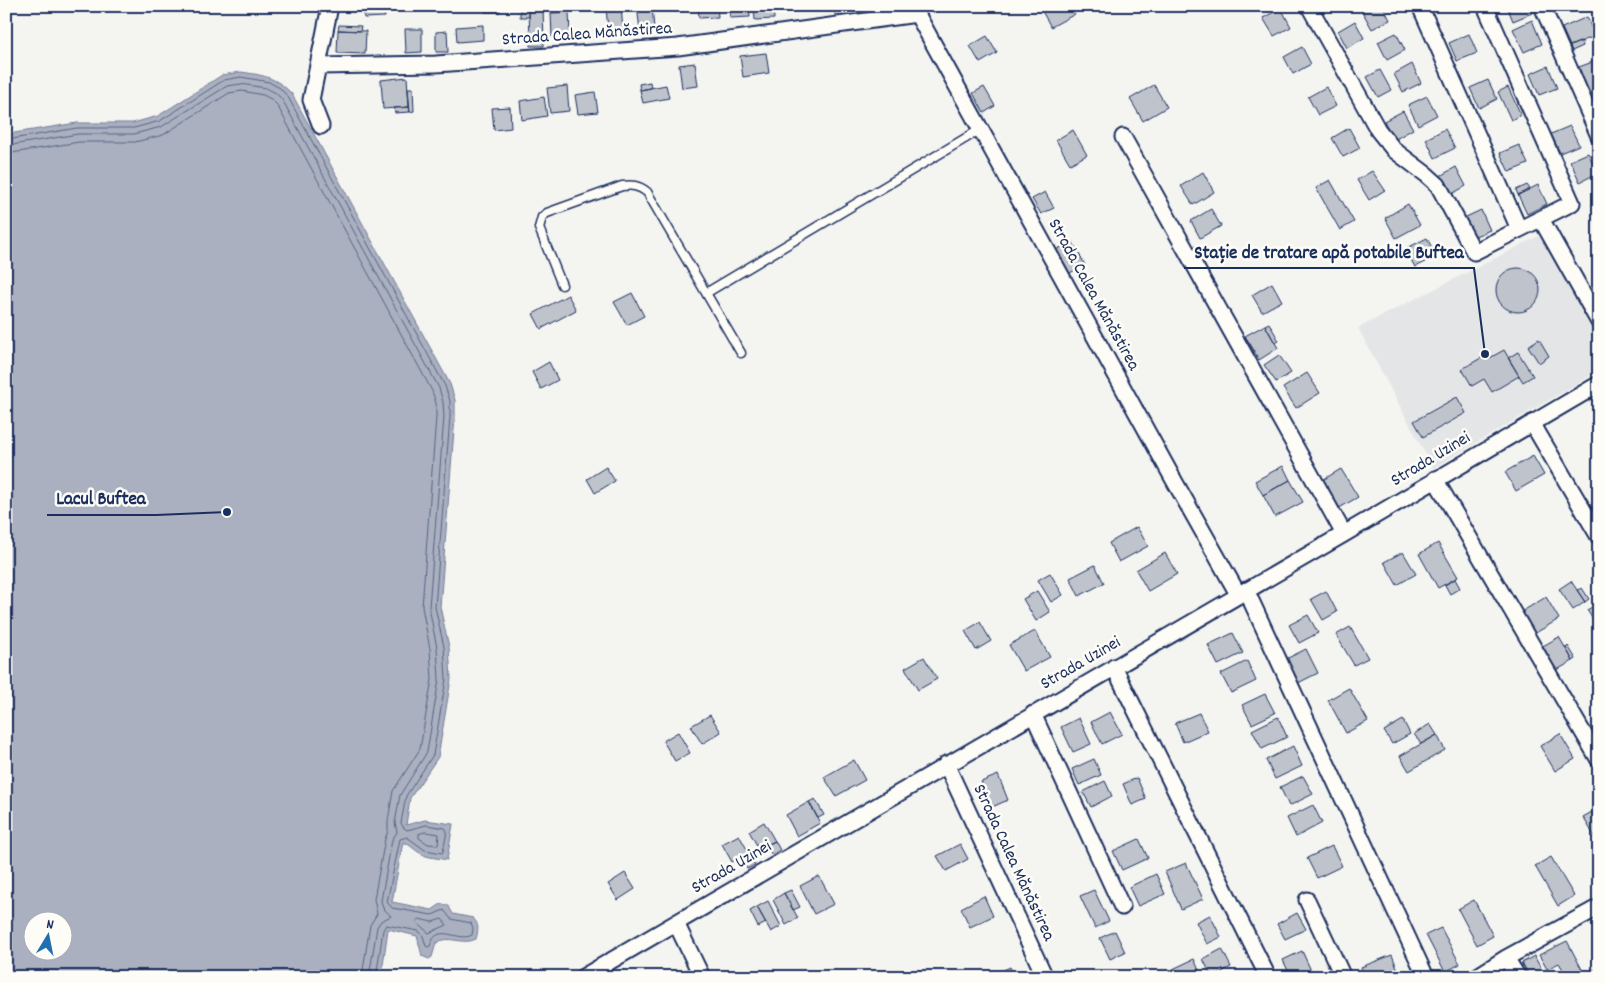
<svg xmlns="http://www.w3.org/2000/svg" width="1605" height="983" viewBox="0 0 1605 983" font-family="Dekko,sans-serif">
<rect width="100%" height="100%" fill="#f4f4f1"/>
<filter id="ink" filterUnits="userSpaceOnUse"><feTurbulence type="fractalNoise" baseFrequency=".02" numOctaves="2"/><feDisplacementMap in="SourceGraphic" scale="10" xChannelSelector="R" yChannelSelector="G"/><feConvolveMatrix kernelMatrix="1 2 1 2 8 2 1 2 1" color-interpolation-filters="sRGB"/></filter>
<g filter="url(#ink)">
<path fill="#e4e5e6" d="M1541 235 1599 337V371L1433 468 1358 328Z"/>
<path fill="#aab0bf" stroke="#717c98" fill-rule="evenodd" d="M241 72C263 75 276 77 292 94L450 384 455 400V417L440 607 449 647 451 679 438 757 410 798 406 825 425 820 453 824 447 860C439 858 427 858 420 853 414 850 410 844 403 842L392 902 432 910 441 904 448 905 453 914 473 918C480 925 478 931 476 939 463 946 449 934 436 943L432 957 429 959 422 956 417 936 388 929 382 972 384 977H6V136L14 133 77 123H133L158 116 222 75ZM32 920H62V950H32Z"/>
<g fill="none" stroke-linecap="round" stroke-linejoin="round">
<path stroke="#546385" stroke-width="1" d="M6 140 77 128H134L160 121 224 80 241 77 269 82 280 88 288 97 445 386 450 401V417L435 607 444 647 446 679 433 755 406 796 401 823 403 827 407 830 426 825 445 828 447 831 443 852 442 853 425 850 407 837 400 839 387 902 392 908 432 915 444 910 451 919 471 923 473 928 472 935C458 943 437 921 430 946L428 947 426 946 423 936 419 931 386 925 383 930 377 971 378 977
M6 146 78 134H134L161 127 227 86 241 84 266 88 276 93 283 101 439 388 443 402 444 417 429 607 437 648 439 679 427 752 400 795 395 823 397 832 392 840 381 901 383 908 391 916 381 921 377 927 370 971 371 977
M6 154 79 142H135L163 135 229 93 242 91 263 95 271 99 277 105 432 391 436 403V417L422 607 430 649 432 679 420 749 393 791 388 821V831L385 839 374 899 377 914 370 925 363 970V977
M426 832 439 834 438 845 428 844 419 838V834Z
M419 919 432 922 442 919 447 925 429 933 417 923V921Z"/>
</g>
<path fill="#bfc3cc" stroke="#1b2f5e" d="M363 6H384L385 17 364 18Z
M484 6H500V12H485Z
M520 6H529V17H520Z
M529 6H543L544 46H530Z
M606 6H621L623 31 608 32Z
M637 6H652L654 29 640 30Z
M698 6H717L718 17 699 18Z
M729 6H749L750 17 730 18Z
M754 6H773L774 19 755 20Z
M781 6H802V7L781 10Z
M834 6H862V11L835 15Z
M1039 6H1071L1075 14 1051 27Z
M1371 6H1383L1390 20 1372 29 1362 11Z
M1507 6H1530L1532 13 1513 21Z
M1281 8 1291 27 1274 36 1263 18Z
M569 12 570 36 552 37 551 13Z
M1587 17 1595 36 1570 46 1562 28Z
M1532 20 1542 44 1524 52 1513 29Z
M1355 21 1364 38 1347 48 1338 31Z
M339 25 361 26 360 31 338 30Z
M483 25V40L457 42 456 27Z
M405 29H422V52L406 53Z
M338 30 366 31 365 54 337 53Z
M447 31 448 52H436V32Z
M1396 33 1405 50 1387 60 1378 42Z
M1469 34 1477 53 1457 61 1449 43Z
M987 36 997 53 980 63 970 46Z
M1582 41 1583 46 1572 51 1570 46Z
M1302 47 1311 64 1293 74 1284 57Z
M766 53 769 73 743 77 740 56Z
M1598 60 1599 89 1589 93 1579 67Z
M695 63 698 86 682 88 679 65Z
M1412 64 1421 83 1403 92 1394 74Z
M1548 66 1557 88 1539 95 1530 74Z
M1380 70 1391 90 1378 97 1367 77Z
M407 77 409 107 383 109 381 80Z
M1488 80 1497 99 1479 108 1470 88Z
M650 82 651 88 640 90 639 84Z
M666 85 669 98 643 103 640 90Z
M1154 85 1167 107 1143 121 1130 99Z
M567 86 569 111 550 113 547 88Z
M984 87 995 106 984 113 973 93Z
M1326 87 1336 106 1318 115 1308 97Z
M1508 87 1521 115 1511 120 1498 92Z
M408 88H413L414 111 410 112Z
M595 92 598 112 578 114 575 95Z
M1427 96 1437 115 1418 125 1408 105Z
M544 97 547 116 522 120 520 101Z
M409 107 410 112 395 113 394 108Z
M510 107 511 128 494 130 492 108Z
M1403 111 1413 129 1394 140 1384 121Z
M1570 126 1579 145 1560 153 1551 134Z
M1349 128 1360 148 1343 157 1332 138Z
M1445 129 1455 148 1435 158 1426 139Z
M1073 130 1087 155 1070 164 1056 140Z
M1519 145 1528 164 1509 172 1500 153Z
M1588 153 1598 173 1580 182 1570 161Z
M1456 167 1466 186 1450 195 1440 176Z
M1372 171 1385 190 1369 200 1357 180Z
M1203 172 1214 192 1193 205 1181 186Z
M1330 180 1354 222 1340 230 1316 188Z
M1527 185 1530 189 1518 195 1516 190Z
M1538 185 1547 204 1527 214 1518 195Z
M1045 192 1054 208 1041 214 1032 199Z
M1408 204 1420 225 1396 238 1385 218Z
M1211 209 1221 226 1200 238 1191 221Z
M1481 210 1490 230 1473 237 1464 218Z
M1427 238 1436 256 1415 267 1405 249Z
M1072 241 1085 265 1068 274 1056 250Z
M1496 290a22 22 0 1 1 44 0a22 22 0 1 1-44 0Z
M1272 283 1282 301 1262 312 1252 295Z
M632 293 644 316 627 325 614 302Z
M568 295 576 310 541 329 533 314Z
M1269 323 1279 341 1275 343 1265 325Z
M1265 325 1278 348 1259 360 1245 336Z
M1245 336 1255 352 1247 356 1238 340Z
M1539 339 1549 356 1539 363 1528 346Z
M1504 350 1519 376 1492 392 1484 379 1472 386 1462 369 1486 355 1488 359Z
M1518 352 1533 376 1523 382 1508 358Z
M1279 355 1291 373 1276 382 1264 365Z
M549 362 558 380 541 389 532 372Z
M1307 373 1320 393 1296 408 1283 388Z
M1457 397 1466 413 1423 437 1414 421Z
M1533 456 1544 475 1516 491 1505 472Z
M1283 466 1290 480 1263 495 1255 481Z
M606 467 615 481 595 493 587 479Z
M1341 469 1358 497 1336 510 1319 482Z
M1290 480 1303 502 1275 517 1263 495Z
M1137 527 1148 546 1119 562 1109 543Z
M1438 543 1458 577 1438 588 1419 554Z
M1403 552 1416 574 1397 585 1384 562Z
M1165 553 1177 574 1148 591 1136 570Z
M1095 565 1104 583 1079 596 1070 578Z
M1050 573 1063 595 1051 602 1038 580Z
M1455 579 1460 588 1450 594 1445 585Z
M1571 581 1585 602 1573 610 1559 589Z
M1582 588 1589 599 1585 602 1577 590Z
M1037 591 1050 612 1036 621 1023 599Z
M1326 591 1337 612 1323 620 1311 599Z
M1546 597 1559 619 1534 634 1521 612Z
M1599 603V624L1597 626 1587 610Z
M1308 615 1318 633 1299 643 1289 625Z
M980 622 991 641 976 650 965 631Z
M1350 627 1368 658 1354 665 1336 635Z
M1035 631 1050 657 1024 671 1009 645Z
M1233 633 1243 653 1218 665 1208 645Z
M1559 637 1573 661 1555 671 1541 647Z
M1568 646 1576 659 1573 661 1566 648Z
M1306 649 1318 673 1296 684 1284 660Z
M924 657 937 679 918 690 905 668Z
M1247 661 1256 681 1231 693 1221 674Z
M1349 688 1368 721 1346 733 1328 700Z
M1265 694 1275 713 1252 724 1242 705Z
M1110 712 1122 734 1102 744 1091 722Z
M1199 713 1208 731 1183 742 1175 723Z
M710 715 721 732 702 744 691 726Z
M1278 717 1287 737 1262 749 1252 730Z
M1079 718 1091 744 1073 752 1061 727Z
M1403 720 1410 734 1392 744 1384 731Z
M1430 724 1437 735 1421 744 1414 734Z
M678 732 690 753 675 761 663 741Z
M1560 734 1575 759 1555 771 1540 746Z
M1437 735 1445 750 1409 771 1400 756Z
M1293 746 1302 766 1275 779 1266 760Z
M1094 759 1101 775 1079 785 1072 769Z
M854 760 865 780 836 796 824 777Z
M998 775 1008 800 992 807 981 782Z
M1303 776 1313 794 1289 806 1280 787Z
M1137 778 1146 799 1132 805 1123 784Z
M1105 781 1112 796 1091 807 1083 792Z
M815 799 824 815 818 818 809 802Z
M809 802 820 823 797 836 786 815Z
M1313 805 1322 823 1296 837 1287 818Z
M1599 808V841L1598 842 1583 817Z
M764 822 775 841 759 849 749 831Z
M739 835 749 853 732 862 722 844Z
M1139 839 1148 858 1122 870 1113 851Z
M775 841 780 850 772 855 766 845Z
M960 844 968 859 946 871 937 856Z
M1332 846 1342 866 1317 878 1307 858Z
M749 853 755 865 747 869 741 858Z
M1551 857 1574 896 1558 906 1535 866Z
M1186 863 1203 899 1181 909 1165 872Z
M625 873 635 889 618 900 608 884Z
M1156 874 1165 894 1138 906 1129 887Z
M819 876 834 904 814 914 800 886Z
M791 890 800 907 793 910 784 893Z
M1094 890 1109 921 1095 928 1080 896Z
M784 893 798 918 786 925 773 900Z
M984 896 993 916 970 927 961 908Z
M1474 900 1493 936 1477 945 1458 909Z
M768 901 781 926 771 932 757 907Z
M757 907 766 923 758 927 750 911Z
M1297 913 1306 929 1285 939 1277 924Z
M1210 915 1221 937 1207 944 1196 922Z
M1441 928 1460 964 1445 972 1426 935Z
M1115 931 1125 952 1110 959 1100 938Z
M1567 941 1586 977H1563L1561 975 1565 973 1559 963 1547 969 1539 955Z
M1222 949 1231 967 1212 977 1203 959Z
M1302 951 1314 977H1291L1283 960Z
M1392 955 1400 975 1396 977H1365L1361 967Z
M1534 956 1546 977H1530L1522 963Z
M1194 959 1202 977H1177L1173 969Z
M1522 963 1530 977H1524L1517 966Z
M1010 967 1015 977H993V975Z
M1599 967V977H1589L1587 973Z"/>
<g fill="none" stroke-linecap="round" stroke-linejoin="round">
<defs>
<path id="lane" d="M562 285 539 228 542 217 547 213 622 186C632 185 638 185 647 192L706 293 981 129
M706 293 741 353"/>
<path id="street" d="M917 6V14L1176 484 1238 594
M1309 6 1378 130 1394 150 1427 175 1438 185 1474 252 1572 203 1485 6
M1420 6 1519 229
M1542 6 1599 136
M318 66 436 64 678 47 917 14
M321 126 311 100 330 6
M1123 137 1344 534
M1541 219 1599 322
M1532 423 1599 537
M1435 479 1599 760
M1246 590 1426 977
M1114 667 1268 977
M1033 714 1122 907
M946 764 1045 977
M1307 900 1343 977
M676 923 702 977
M1506 958 1518 977
M583 977 1344 534 1599 384
M1476 977 1506 958 1599 907"/>
</defs>
<use href="#lane" stroke="#1b2f5e" stroke-width="11"/>
<use href="#street" stroke="#1b2f5e" stroke-width="19"/>
<use href="#lane" stroke="#fdfcf7" stroke-width="8"/>
<use href="#street" stroke="#fdfcf7" stroke-width="15"/>
</g>
</g>
<g text-anchor="middle" dominant-baseline="central" stroke-width="5" stroke-linejoin="round" paint-order="stroke">
<g font-size="18" fill="#1b2f5e" stroke="#fdfcf7">
<text transform="translate(587 35) rotate(-4)">Strada Calea Mănăstirea</text>
<text transform="translate(1093 295) rotate(61)">Strada Calea Mănăstirea</text>
<text transform="translate(1431 460) rotate(-31)">Strada Uzinei</text>
<text transform="translate(1081 664) rotate(-30)">Strada Uzinei</text>
<text transform="translate(1013 863) rotate(65)">Strada Calea Mănăstirea</text>
<text transform="translate(732 868) rotate(-30)">Strada Uzinei</text>
</g>
</g>
<path fill="none" stroke="#1b2f5e" stroke-width="2" d="M1485 354L1474 268H1184M227 512L156 515H47"/>
<g fill="#1b2f5e" stroke="#fdfcf7" stroke-width="2">
<circle cx="1485" cy="354" r="5"/>
<circle cx="227" cy="512" r="5"/>
</g>
<g font-size="19" text-anchor="middle" font-weight="bold" fill="#1b2f5e" stroke="#fdfcf7" stroke-width="5" stroke-linejoin="round" paint-order="stroke">
<text x="1329" y="258">Stație de tratare apă potabile Buftea</text>
<text x="101" y="504">Lacul Buftea</text>
</g>
<rect width="1605" height="983" fill="none" stroke="#fdfcf7" stroke-width="25"/>
<rect x="12" y="12" width="1580" height="958" fill="none" stroke="#1b2f5e" stroke-width="2" filter="url(#ink)"/>
<g transform="translate(48 936) rotate(10)"><circle r="24" fill="#fdfcf7" stroke="#a3aaba"/>
<path d="M0-4L9 19L0 12L-9 19Z" fill="#1f6fb2"/>
<text y="-8" font-size="14" font-weight="bold" text-anchor="middle" fill="#1b2f5e">N</text>
</g>
</svg>
